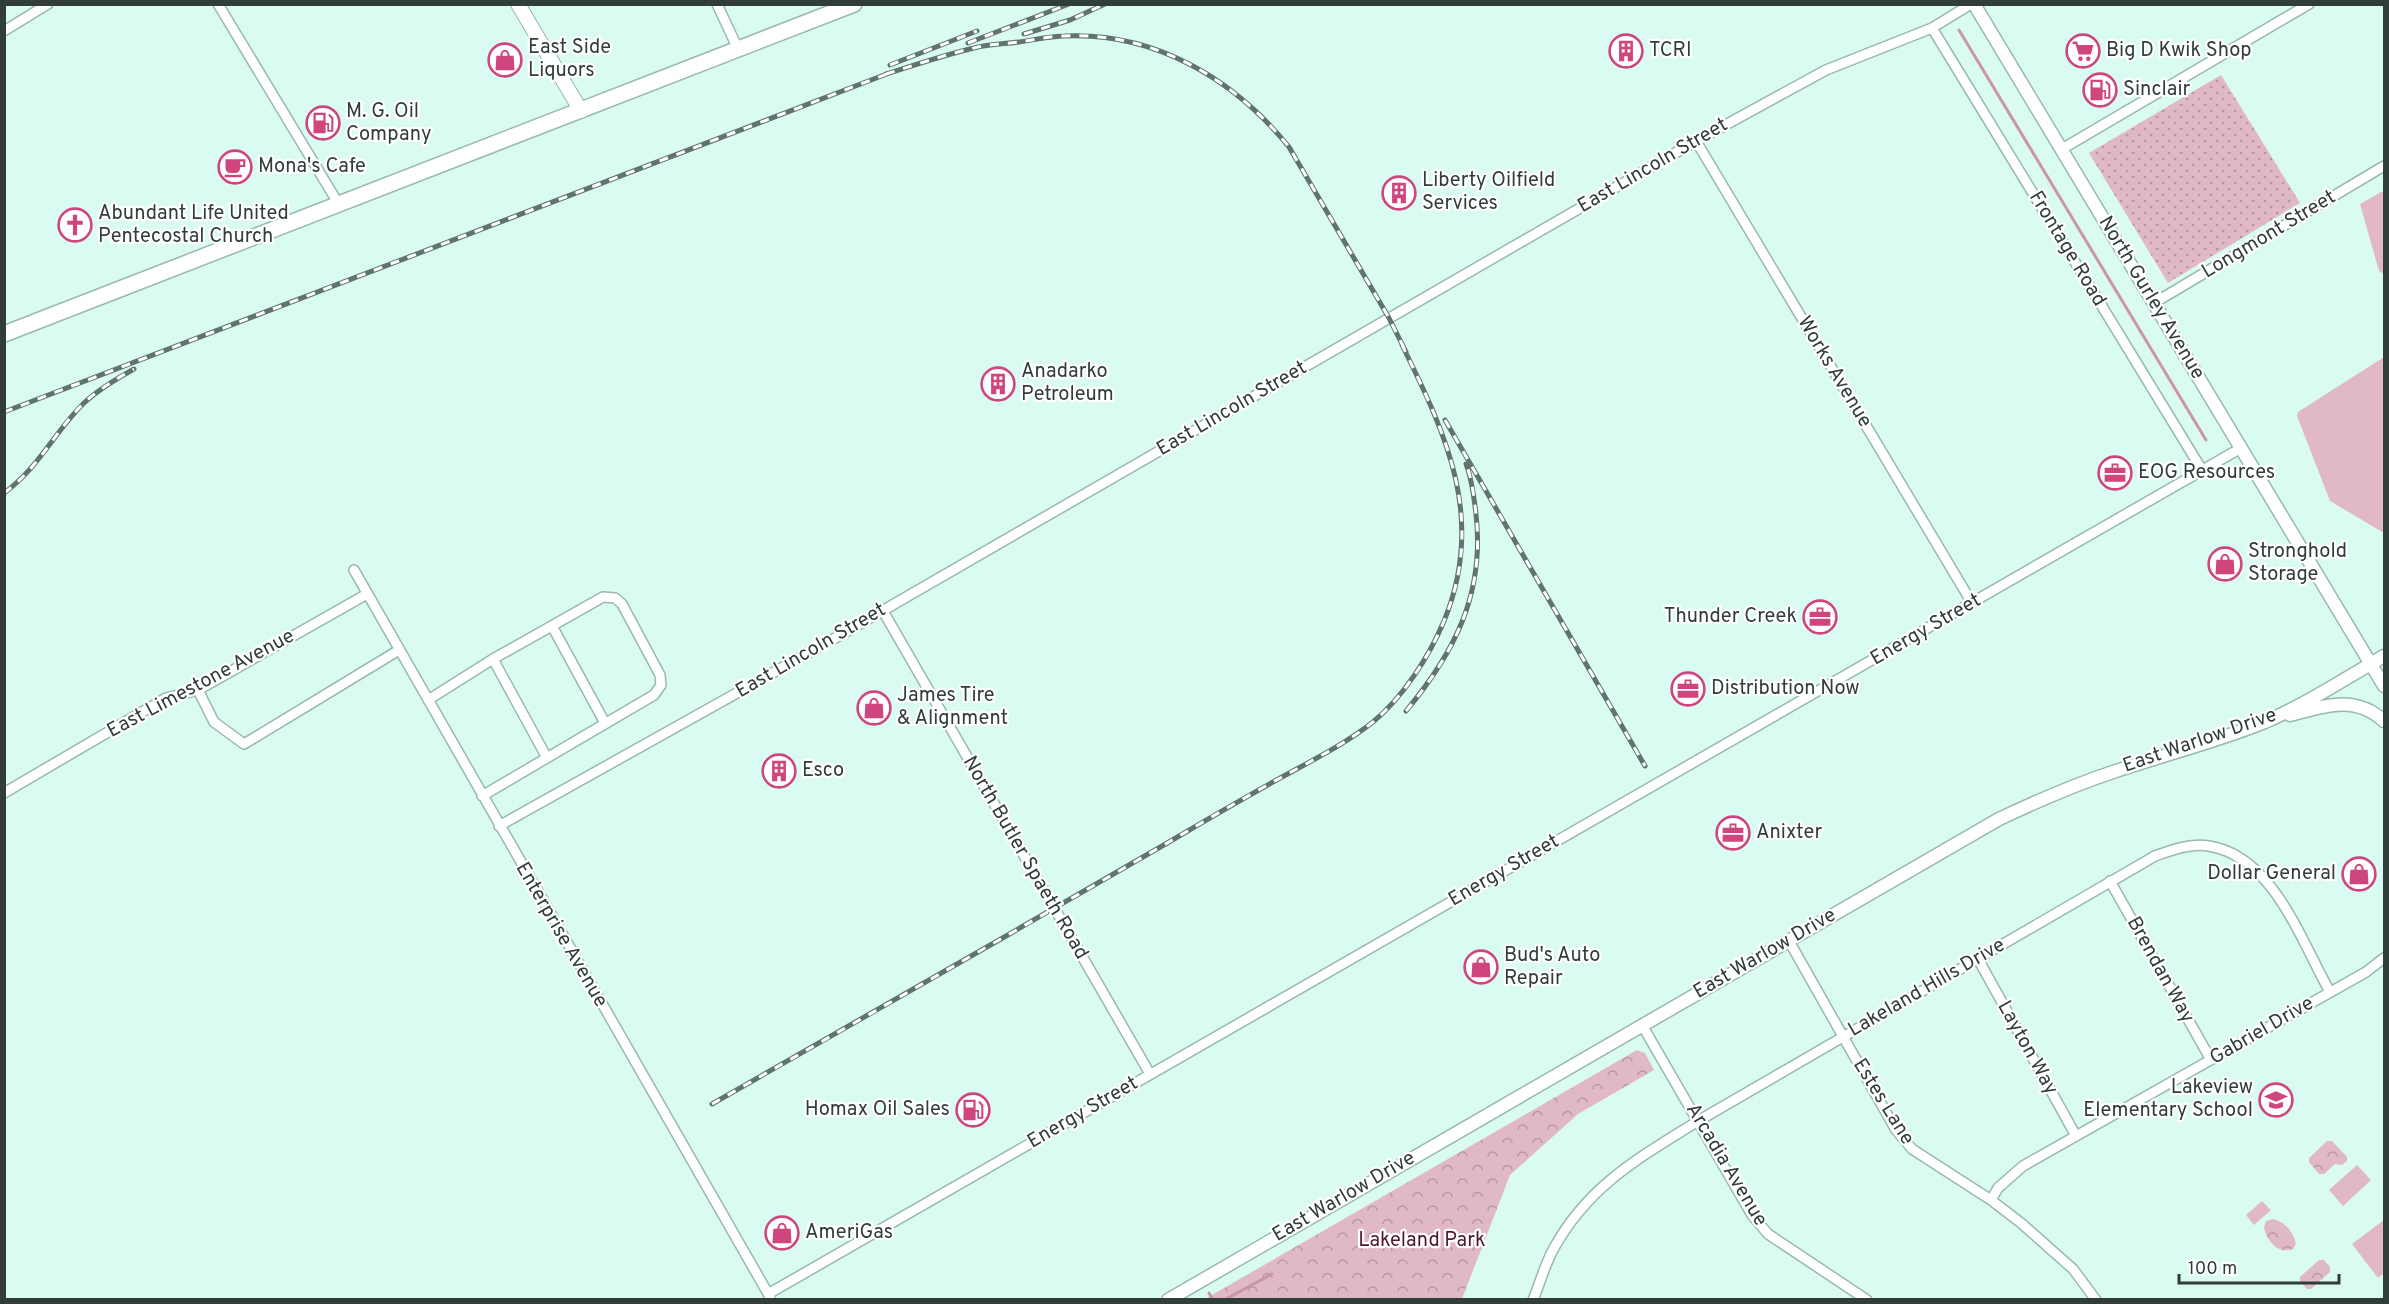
<svg xmlns="http://www.w3.org/2000/svg" width="2389" height="1304" viewBox="0 0 2389 1304" font-family="Overpass,sans-serif">
<defs>
<pattern id="grass-dots" width="8" height="8" patternUnits="userSpaceOnUse" patternTransform="scale(1.5)"><rect width="8" height="8" fill="#e1b9c4"/><path d="M2 2h.1M6 6h.1" fill="none" stroke="#b798a0" stroke-width="1.8" stroke-linecap="round"/></pattern>
<pattern id="forest-crowns" width="20" height="18" patternUnits="userSpaceOnUse" patternTransform="scale(1.5)"><rect width="20" height="18" fill="#e1b9c4"/><path d="M2 6a3 3 0 1 1 6 0M12 15a3 3 0 1 1 6 0" fill="none" stroke="#b798a0"/></pattern>
</defs>
<rect width="100%" height="100%" fill="#d9fbf2"/>
<path fill="url(#grass-dots)" d="M2221 75 2300 203 2168 283 2089 153Z"/>
<path fill="url(#forest-crowns)" d="M1637 1050 1645 1053 1654 1070 1578 1114 1510 1175 1462 1299H1205Z
M2327 1141H2332L2347 1157V1161L2342 1165 2335 1164 2324 1174H2319L2309 1162V1158Z
M2273 1219C2285 1222 2293 1231 2296 1244L2293 1249C2278 1255 2266 1240 2264 1227L2266 1221Z
M2319 1260H2324L2330 1267V1272L2311 1289H2307L2300 1281V1277Z"/>
<path fill="#e1b9c4" d="M2381 192H2384V274L2379 271 2360 204Z
M2384 357V533L2330 501 2297 416 2298 412Z
M2357 1165 2371 1180 2343 1206 2329 1190Z
M2262 1201 2271 1210 2254 1225 2246 1215Z
M2384 1220V1273L2378 1278 2352 1244Z"/>
<g fill="none" stroke-linecap="round" stroke-linejoin="round">
<path stroke="#c997a6" stroke-width="3" d="M1959 30 2206 440
M1209 1293 1213 1300
M1224 1300 1272 1274"/>
<defs>
<path id="minor" d="M218 4 338 203
M717 4 738 49
M1932 28 2202 470
M4 31 48 4
M1696 141 1972 603
M2062 149 2309 4
M2154 303 2384 166
M354 570 770 1297
M883 611 1150 1074
M552 626 605 723
M493 659 547 758
M198 690 214 722 244 744 399 650
M428 700 493 659 603 597 615 598 622 604 660 675 661 685 654 695 482 796
M4 793 166 698 198 690 367 594
M499 826 844 633 1696 141 1826 70 1932 28 1971 4
M2110 881 2211 1060
M1789 941 1896 1130 1912 1149 1991 1200 2021 1223 2073 1269 2096 1300
M1978 959 2076 1136
M1642 1025 1752 1215 1768 1234 1867 1300
M1991 1200 1998 1188 2023 1166 2366 972 2384 958
M768 1294 2241 448
M1533 1300C1540 1283 1545 1264 1554 1248 1589 1185 1639 1158 1698 1121L2155 856C2172 850 2191 843 2209 846 2273 856 2301 941 2330 992"/>
<path id="tertiary" d="M1974 4 2384 686
M2290 715C2324 706 2355 694 2384 721
M1168 1300 1999 819C2037 801 2074 785 2113 772 2163 755 2215 742 2265 722 2306 704 2345 679 2384 656"/>
<path id="secondary" d="M518 4 581 111"/>
<path id="primary" d="M4 334 854 4"/>
</defs>
<use href="#minor" stroke="#98b8b0" stroke-width="12"/>
<use href="#tertiary" stroke="#98b8b0" stroke-width="15"/>
<use href="#secondary" stroke="#98b8b0" stroke-width="16"/>
<use href="#primary" stroke="#98b8b0" stroke-width="18"/>
<use href="#minor" stroke="#fff" stroke-width="9"/>
<use href="#tertiary" stroke="#fff" stroke-width="12"/>
<use href="#secondary" stroke="#fff" stroke-width="14"/>
<use href="#primary" stroke="#fff" stroke-width="15"/>
<defs>
<path id="rail" d="M1024 34 1070 20 1105 4
M968 43 1069 4
M890 65 977 31
M886 74C915 65 944 55 974 48 989 44 1004 44 1019 42 1034 40 1050 36 1065 36 1155 32 1234 79 1289 147L1389 318 1406 352
M4 412 892 72
M1445 420 1645 766
M4 493C38 469 55 431 84 403 99 389 116 379 134 369
M1406 711C1455 652 1485 593 1476 514 1474 497 1472 479 1466 464
M712 1104C865 1017 1017 930 1169 842 1206 820 1244 798 1282 777 1313 760 1345 744 1373 722 1403 697 1429 657 1444 621 1486 519 1447 436 1402 345"/>
</defs>
<use href="#rail" stroke="#60736f" stroke-width="5"/>
<use href="#rail" stroke="#fff" stroke-width="3" stroke-dasharray="9" stroke-linecap="butt"/>
</g>
<defs>
<symbol id="building-ring" viewBox="-11 -11 22 22"><circle r="9.5" fill="#fff" stroke="#cf457e" stroke-width="1.5"/><path d="M-4-6H4V6H1V3H-1V6H-4ZM-2.5-4.3h1.7v1.8h-1.7ZM.8-4.3h1.7v1.8H.8ZM-2.5-1h1.7V.8h-1.7ZM.8-1h1.7V.8H.8Z" fill="#cf457e"/></symbol>
<symbol id="supermarket-ring" viewBox="-11 -11 22 22"><circle r="9.5" fill="#fff" stroke="#cf457e" stroke-width="1.5"/><path d="M-6-5.5h2.5l.6 2H6L4.5 2H-2.5L-4.4-4H-6ZM-1.5 3.2a1.3 1.3 0 1 0 .1 0ZM3 3.2a1.3 1.3 0 1 0 .1 0Z" fill="#cf457e"/></symbol>
<symbol id="shop-ring" viewBox="-11 -11 22 22"><circle r="9.5" fill="#fff" stroke="#cf457e" stroke-width="1.5"/><path d="M-5-2.5h2.3a2.7 3.5 0 0 1 5.4 0H5L5.5 6h-11ZM-1.5-2.5h3a1.5 2.3 0 0 0-3 0Z" fill="#cf457e"/></symbol>
<symbol id="fuel-ring" viewBox="-11 -11 22 22"><circle r="9.5" fill="#fff" stroke="#cf457e" stroke-width="1.5"/><path d="M-5.5-6h7V0h2V4h1.3V-2.5L3-4.5l.8-.8L6-3V5H2.5V1h-1V6h-7ZM-4.2-4.7v3.2H.2V-4.7Z" fill="#cf457e"/></symbol>
<symbol id="cafe-ring" viewBox="-11 -11 22 22"><circle r="9.5" fill="#fff" stroke="#cf457e" stroke-width="1.5"/><path d="M-5.5-4.5H6V0H3Q3 3.5 0 3.5H-2.5Q-5.5 3.5-5.5 0ZM3-3.2v2h1.7v-2ZM-6 4.5H4V6H-6Z" fill="#cf457e"/></symbol>
<symbol id="church-ring" viewBox="-11 -11 22 22"><circle r="9.5" fill="#fff" stroke="#cf457e" stroke-width="1.5"/><path d="M-1.2-6h2.4v3.5h3.3v2.4h-3.3V6h-2.4V-.1h-3.3v-2.4h3.3Z" fill="#cf457e"/></symbol>
<symbol id="office-ring" viewBox="-11 -11 22 22"><circle r="9.5" fill="#fff" stroke="#cf457e" stroke-width="1.5"/><path d="M-6-3h4V-5.5h4V-3h4V5H-6ZM-1-4.5V-3h2v-1.5ZM-6 0V1H6V0Z" fill="#cf457e"/></symbol>
<symbol id="school-ring" viewBox="-11 -11 22 22"><circle r="9.5" fill="#fff" stroke="#cf457e" stroke-width="1.5"/><path d="M0-5L7-2L0 1L-7-2ZM-4 1L0 2.5L4 1V4Q0 6-4 4Z" fill="#cf457e"/></symbol>
</defs>
<g fill-rule="evenodd">
<use href="#building-ring" x="1607" y="32" width="38" height="38"/>
<use href="#supermarket-ring" x="2064" y="32" width="38" height="38"/>
<use href="#shop-ring" x="486" y="41" width="38" height="38"/>
<use href="#fuel-ring" x="2081" y="71" width="38" height="38"/>
<use href="#fuel-ring" x="304" y="104" width="38" height="38"/>
<use href="#cafe-ring" x="216" y="148" width="38" height="38"/>
<use href="#building-ring" x="1380" y="174" width="38" height="38"/>
<use href="#church-ring" x="56" y="206" width="38" height="38"/>
<use href="#building-ring" x="979" y="365" width="38" height="38"/>
<use href="#office-ring" x="2096" y="454" width="38" height="38"/>
<use href="#shop-ring" x="2206" y="545" width="38" height="38"/>
<use href="#office-ring" x="1801" y="598" width="38" height="38"/>
<use href="#office-ring" x="1669" y="670" width="38" height="38"/>
<use href="#shop-ring" x="855" y="689" width="38" height="38"/>
<use href="#building-ring" x="760" y="752" width="38" height="38"/>
<use href="#office-ring" x="1714" y="814" width="38" height="38"/>
<use href="#shop-ring" x="2340" y="855" width="38" height="38"/>
<use href="#shop-ring" x="1462" y="948" width="38" height="38"/>
<use href="#school-ring" x="2257" y="1081" width="38" height="38"/>
<use href="#fuel-ring" x="954" y="1091" width="38" height="38"/>
<use href="#shop-ring" x="763" y="1214" width="38" height="38"/>
</g>
<g text-anchor="middle" dominant-baseline="central" stroke-width="4.5" stroke-linejoin="round" paint-order="stroke">
<g font-size="20" fill="#303d3a" stroke="#fff" text-anchor="start">
<text x="528" y="48">East Side<tspan x="528" dy="23">Liquors</tspan></text>
<text x="1649" y="51">TCRI</text>
<text x="2106" y="51">Big D Kwik Shop</text>
<text x="2123" y="90">Sinclair</text>
<text x="346" y="112">M. G. Oil<tspan x="346" dy="23">Company</tspan></text>
<text x="258" y="167">Mona's Cafe</text>
<text x="1422" y="181">Liberty Oilfield<tspan x="1422" dy="23">Services</tspan></text>
<text x="98" y="214">Abundant Life United<tspan x="98" dy="23">Pentecostal Church</tspan></text>
<text x="1021" y="372">Anadarko<tspan x="1021" dy="23">Petroleum</tspan></text>
<text x="2138" y="473">EOG Resources</text>
<text x="2248" y="552">Stronghold<tspan x="2248" dy="23">Storage</tspan></text>
<text x="1797" y="617" text-anchor="end">Thunder Creek</text>
<text x="1711" y="689">Distribution Now</text>
<text x="897" y="696">James Tire<tspan x="897" dy="23">&amp; Alignment</tspan></text>
<text x="802" y="771">Esco</text>
<text x="1756" y="833">Anixter</text>
<text x="2336" y="874" text-anchor="end">Dollar General</text>
<text x="1504" y="956">Bud's Auto<tspan x="1504" dy="23">Repair</tspan></text>
<text x="2253" y="1088" text-anchor="end">Lakeview<tspan x="2253" dy="23">Elementary School</tspan></text>
<text x="950" y="1110" text-anchor="end">Homax Oil Sales</text>
<text x="805" y="1233">AmeriGas</text>
</g>
<g font-size="20" fill="#303d3a" stroke="#fff">
<text transform="translate(1653 166) rotate(-30)">East Lincoln Street</text>
<text transform="translate(2269 235) rotate(-31)">Longmont Street</text>
<text transform="translate(2067 249) rotate(59)">Frontage Road</text>
<text transform="translate(2151 298) rotate(59)">North Gurley Avenue</text>
<text transform="translate(1834 372) rotate(59)">Works Avenue</text>
<text transform="translate(1232 409) rotate(-30)">East Lincoln Street</text>
<text transform="translate(1926 630) rotate(-30)">Energy Street</text>
<text transform="translate(811 651) rotate(-30)">East Lincoln Street</text>
<text transform="translate(201 684) rotate(-28)">East Limestone Avenue</text>
<text transform="translate(2200 741) rotate(-19)">East Warlow Drive</text>
<text transform="translate(1025 858) rotate(60)">North Butler Spaeth Road</text>
<text transform="translate(1504 871) rotate(-30)">Energy Street</text>
<text transform="translate(561 935) rotate(60)">Enterprise Avenue</text>
<text transform="translate(1765 954) rotate(-30)">East Warlow Drive</text>
<text transform="translate(2160 970) rotate(61)">Brendan Way</text>
<text transform="translate(1927 988) rotate(-30)">Lakeland Hills Drive</text>
<text transform="translate(2262 1031) rotate(-30)">Gabriel Drive</text>
<text transform="translate(2027 1048) rotate(61)">Layton Way</text>
<text transform="translate(1883 1102) rotate(58)">Estes Lane</text>
<text transform="translate(1083 1113) rotate(-30)">Energy Street</text>
<text transform="translate(1726 1165) rotate(59)">Arcadia Avenue</text>
<text transform="translate(1344 1197) rotate(-30)">East Warlow Drive</text>
</g>
<g font-size="20" fill="#51142e" stroke="#fff">
<text x="1422" y="1241">Lakeland Park</text>
</g>
</g>
<rect width="2389" height="1304" fill="none" stroke="#303d3a" stroke-width="12"/>
<path d="M2179 1274v9h160v-9" fill="none" stroke="#303d3a" stroke-width="3"/>
<text x="2188" y="1274" font-size="18" fill="#303d3a" stroke="#ffffff" stroke-width="4.5" paint-order="stroke">100 m</text>
</svg>
